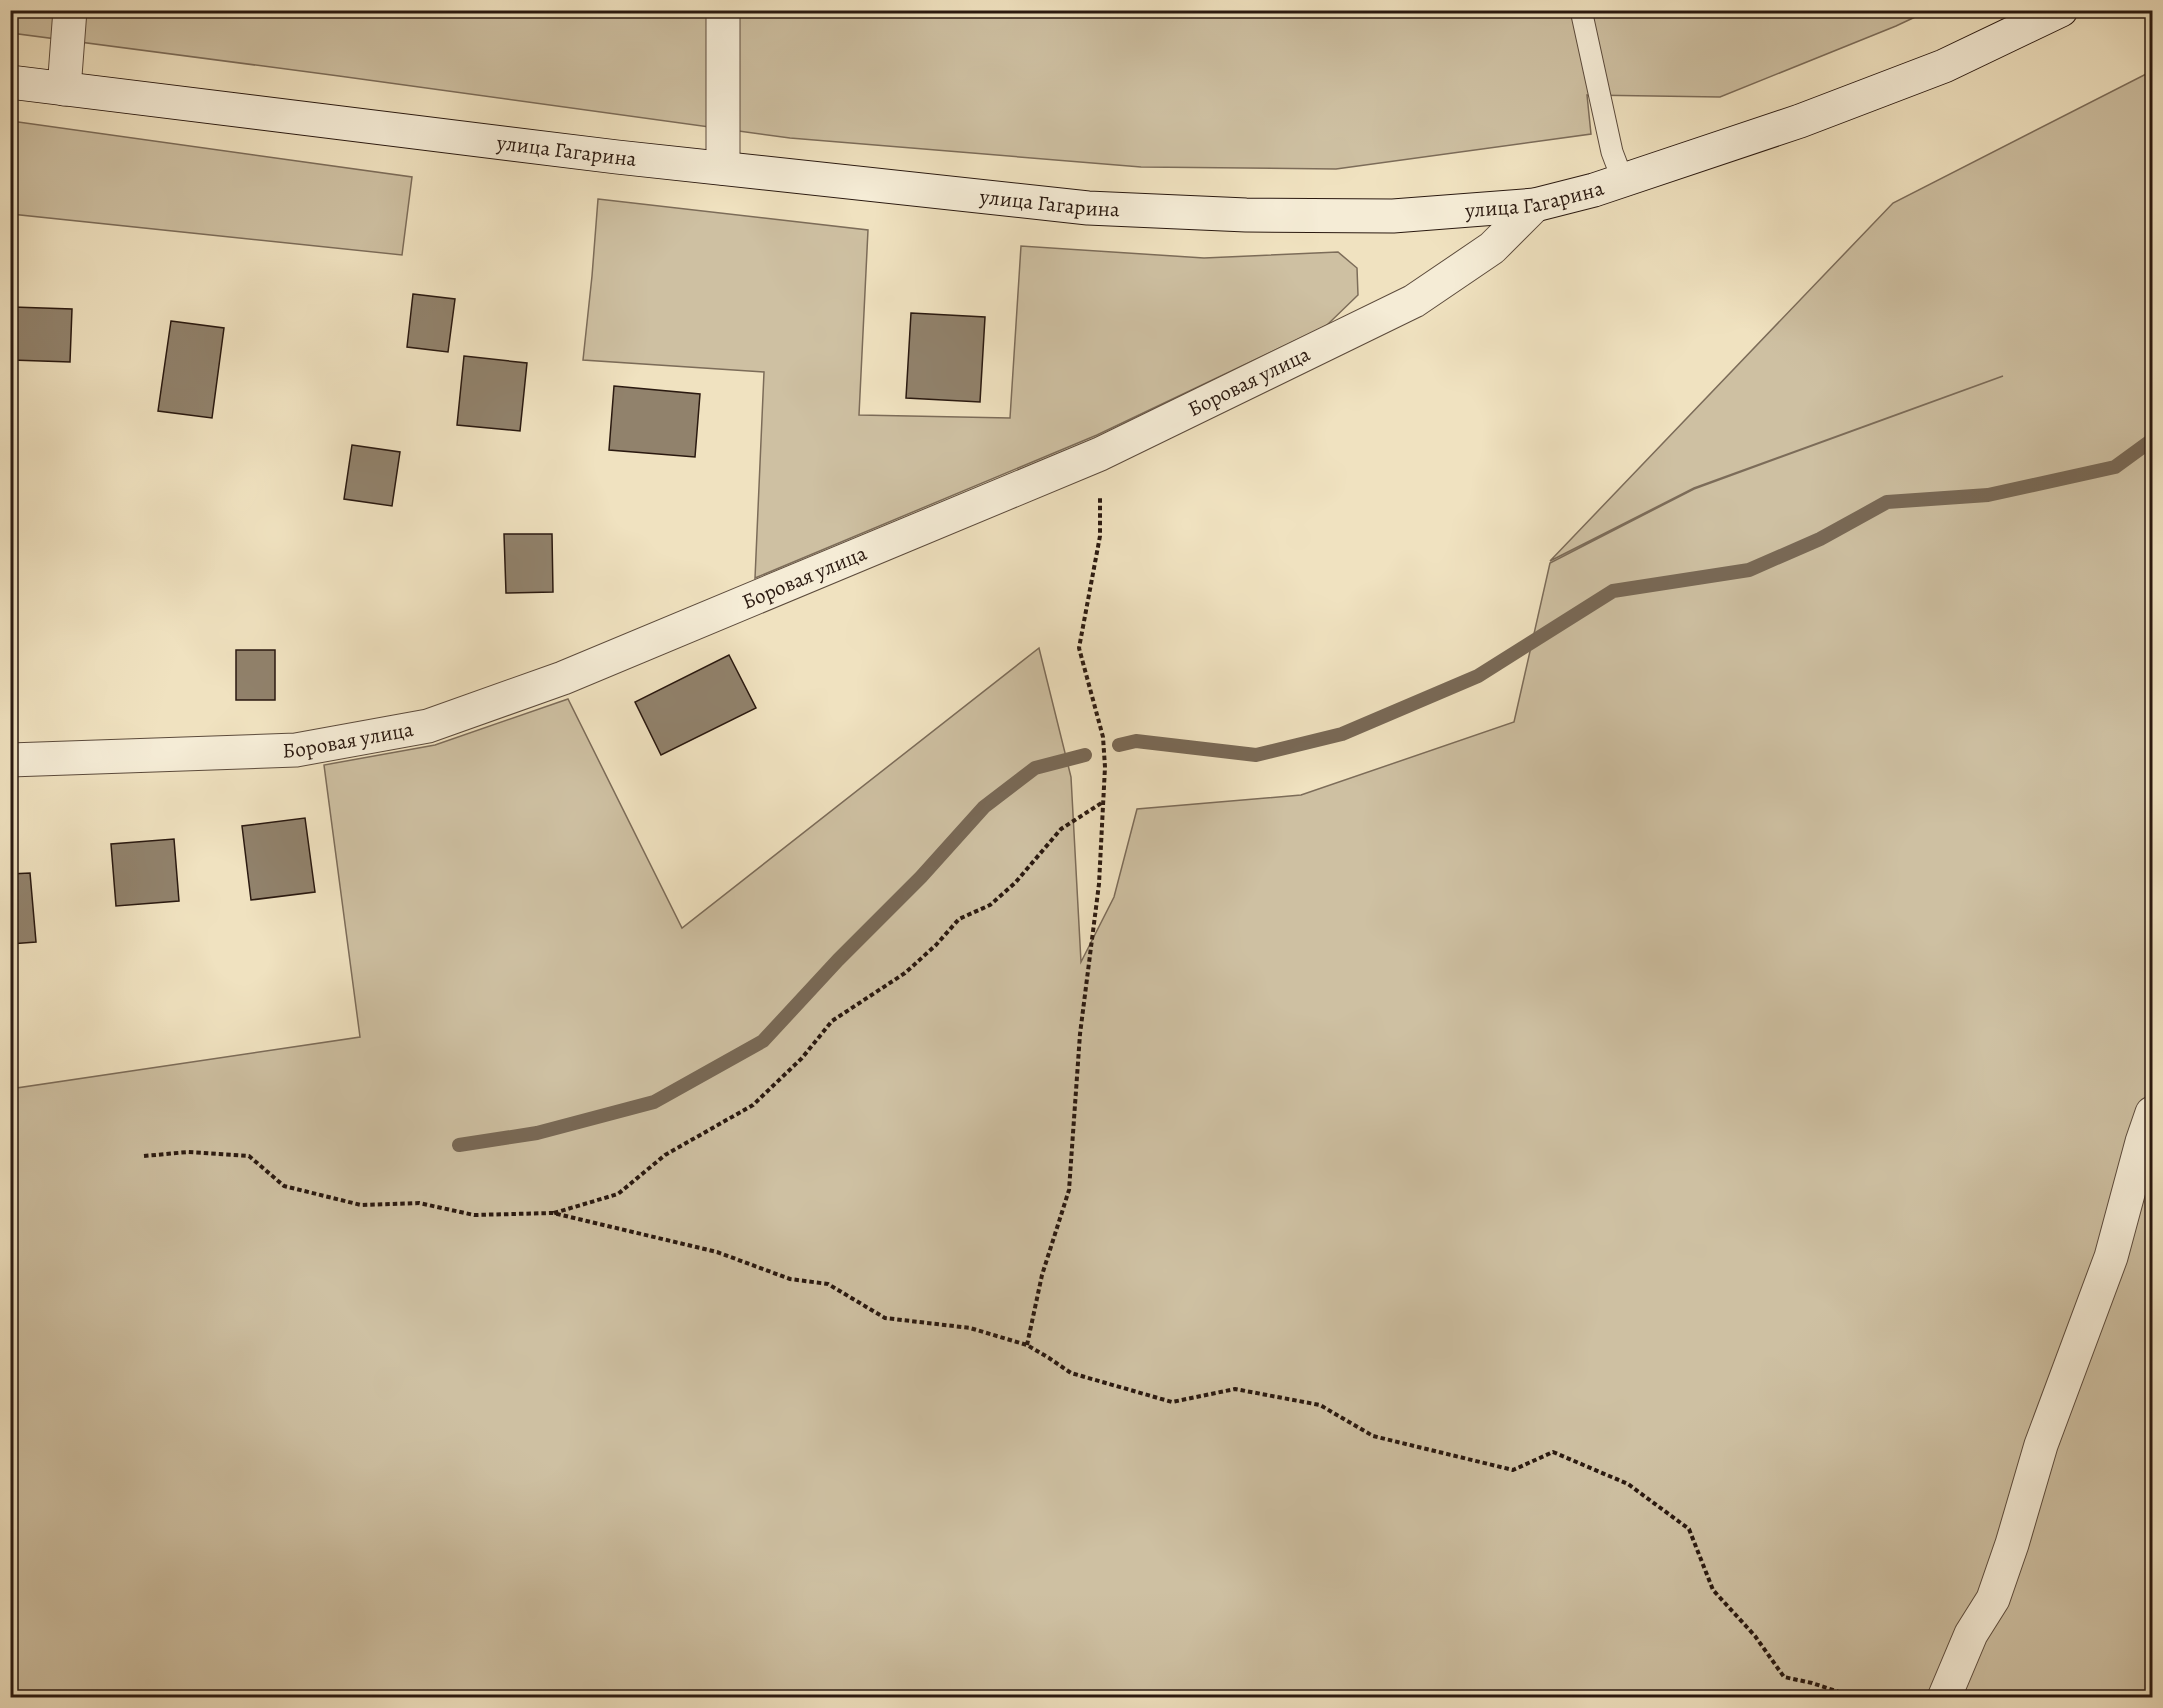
<svg xmlns="http://www.w3.org/2000/svg" width="2163" height="1708" viewBox="0 0 2163 1708" font-family="Alegreya,serif">
<rect width="100%" height="100%" fill="#f0e2c0"/>
<filter id="stains"><feTurbulence type="fractalNoise" baseFrequency=".00333" numOctaves="4"/><feColorMatrix values="0 0 0 0 .2 0 0 0 0 .09 0 0 0 0 .02 0 0 0 .5 -.17"/></filter>
<radialGradient id="worn" r=".72"><stop offset=".6" stop-color="#630" stop-opacity="0"/><stop offset="1" stop-color="#630" stop-opacity=".3"/></radialGradient>
<path fill="#cec0a2" stroke="#7c6c59" stroke-width="1.5" d="M11 10 1928 11 1896 26 1720 97 1587 95 1591 134 1336 169 1141 167 790 138 339 76 11 33Z
M2152 71V1697H11L10 1089 360 1037 324 765 435 745 568 699 682 928 1039 648 1071 777 1081 962 1114 897 1137 809 1301 795 1514 722 1550 563 1694 489 2003 376 1694 488 1550 561 1893 203Z
M11 121 412 177 402 255 11 214Z
M598 199 868 230 859 415 1010 418 1021 246 1204 258 1338 252 1357 268 1358 295 1326 326 1097 435 755 578 764 372 583 360 592 276Z"/>
<g fill="none" stroke-linecap="round" stroke-linejoin="round">
<path stroke="#796956" stroke-width="14" d="M1119 745 1136 741 1256 755 1342 734 1478 676 1613 591 1749 570 1820 539 1887 502 1988 495 2115 467 2152 440
M459 1145 537 1133 654 1102 763 1041 838 960 921 877 984 807 1035 768 1085 755"/>
</g>
<path fill="#91826c" stroke="#2a1910" stroke-width="1.5" d="M413 294 455 299 448 352 407 347Z
M13 307 72 309 70 362 12 360Z
M911 313 985 317 980 402 906 398Z
M171 321 224 328 212 418 158 411Z
M464 356 527 363 520 431 457 425Z
M614 386 700 394 695 457 609 450Z
M352 445 400 452 392 506 344 499Z
M504 534H552L553 592 506 593Z
M236 650H275V700H236Z
M729 655 756 708 661 755 635 702Z
M305 818 315 892 251 900 242 826Z
M174 839 179 901 116 906 111 844Z
M30 873 36 942 10 944V874Z"/>
<g fill="none" stroke-linecap="round" stroke-linejoin="round">
<defs>
<path id="service" d="M1581 10 1612 152 1623 181"/>
<g id="minor">
<path d="M64 89 70 10"/>
<path d="M723 168V10"/>
<path id="s1" d="M10 760 296 750 428 726 563 678 1100 454 1414 301 1492 248 1535 205"/>
<path d="M1944 1698 1971 1634 1993 1599 2012 1544 2041 1445 2111 1257 2142 1142 2152 1113"/>
</g>
<g id="secondary">
<path id="s2" d="M10 82 617 157 1088 208 1246 215 1393 216 1535 205 1594 190 1800 121 1944 66 2061 10"/>
</g>
</defs>
<use href="#service" stroke="#5c4b3c" stroke-width="23"/>
<use href="#minor" stroke="#5c4b3c" stroke-width="35"/>
<use href="#secondary" stroke="#2a1910" stroke-width="35"/>
<path stroke="#2a1910" stroke-width="4" stroke-dasharray="4.5 3" stroke-linecap="butt" d="M144 1156 188 1152 249 1156 284 1186 361 1205 419 1203 474 1215 553 1213 717 1252 790 1279 828 1284 885 1318 970 1328 1027 1345 1049 1358 1071 1373 1172 1402 1235 1389 1320 1405 1373 1436 1513 1470 1553 1452 1628 1484 1689 1529 1713 1590 1755 1636 1784 1677 1812 1683 1857 1698
M554 1213 618 1194 665 1155 753 1105 802 1058 832 1021 905 973 936 945 959 919 990 905 1015 883 1061 829 1103 802
M1027 1345 1042 1275 1069 1190 1080 1034 1099 884 1105 767 1103 737 1079 648 1100 536V497"/>
<use href="#service" stroke="#f5ecd6" stroke-width="21"/>
<use href="#minor" stroke="#f5ecd6" stroke-width="33"/>
<use href="#secondary" stroke="#f5ecd6" stroke-width="33"/>
</g>
<g text-anchor="middle" dominant-baseline="central" stroke-width="5" stroke-linejoin="round" paint-order="stroke">
<g font-size="21" fill="#2a1910" stroke="#f5ecd6">
<text stroke="none"><textPath href="#s2" startOffset="561">улица Гагарина</textPath></text>
<text stroke="none"><textPath href="#s2" startOffset="1533">улица Гагарина</textPath></text>
<text stroke="none"><textPath href="#s2" startOffset="1047">улица Гагарина</textPath></text>
<text stroke="none"><textPath href="#s1" startOffset="1311">Боровая улица</textPath></text>
<text stroke="none"><textPath href="#s1" startOffset="825">Боровая улица</textPath></text>
<text stroke="none"><textPath href="#s1" startOffset="339">Боровая улица</textPath></text>
</g>
</g>
<rect width="2163" height="1708" fill="none" stroke="#f0e2c0" stroke-width="36"/>
<rect x="12" y="12" width="2139" height="1684" fill="none" stroke="#2a1910" stroke-width="3"/>
<rect x="18" y="18" width="2127" height="1672" fill="none" stroke="#2a1910" stroke-width="1.5"/>
<rect width="100%" height="100%" filter="url(#stains)"/>
<rect width="100%" height="100%" fill="url(#worn)"/>
</svg>
